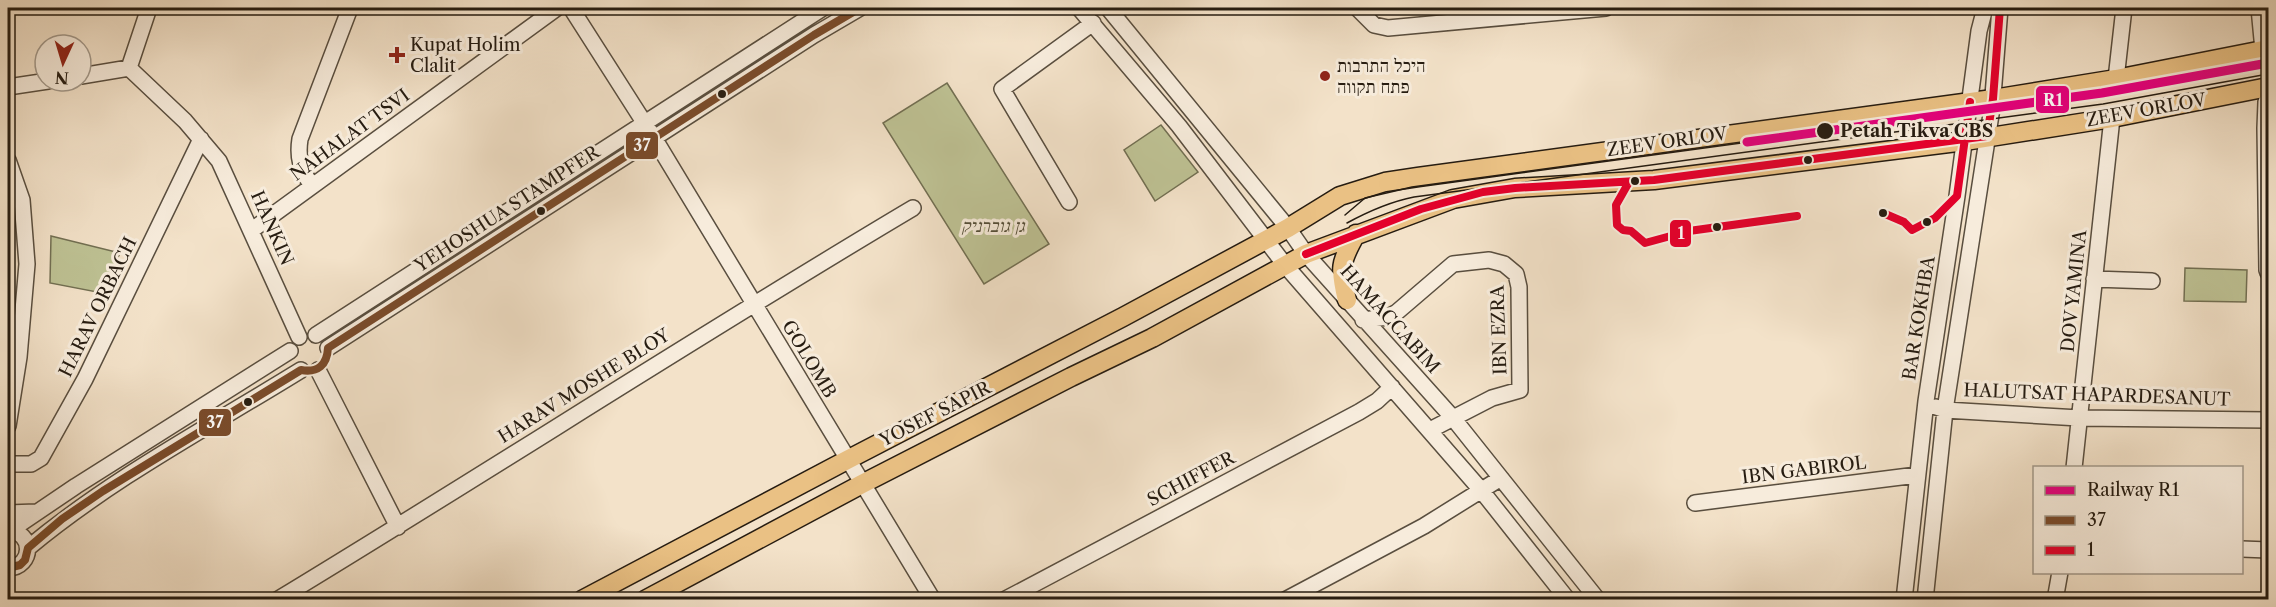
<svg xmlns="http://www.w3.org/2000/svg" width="2276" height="607" viewBox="0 0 2276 607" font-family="'Libre Caslon Text','Frank Ruhl Libre',serif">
<rect width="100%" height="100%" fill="#f3e2c9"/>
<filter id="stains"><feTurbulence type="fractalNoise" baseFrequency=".00333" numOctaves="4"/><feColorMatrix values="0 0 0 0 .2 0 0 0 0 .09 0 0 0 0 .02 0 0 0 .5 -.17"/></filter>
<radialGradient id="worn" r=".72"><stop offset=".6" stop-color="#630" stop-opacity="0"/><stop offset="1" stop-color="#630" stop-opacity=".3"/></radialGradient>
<path fill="#bec294" stroke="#726f52" stroke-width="1.5" d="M947 83 1049 244 984 284 883 123Z
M1161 125 1198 172 1155 201 1124 150Z
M51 236 120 253 102 293 50 283Z
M2185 268 2247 270 2246 302 2184 301Z"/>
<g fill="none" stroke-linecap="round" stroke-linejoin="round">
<defs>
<path id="minor" d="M571 8 654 138 933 600
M1079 8 1179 126 1285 265 1481 490 1568 600
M1108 8 1288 228 1306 254 1453 418 1598 600
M1357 8 1374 25 1388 28 1606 8
M2259 8 2263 50
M129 68 149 8
M81 76 129 68 185 121 219 161 299 337
M2116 79 2124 8
M8 87 48 81
M2268 96 2266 102 2265 128 2267 270 2268 273
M8 160 22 200 27 264 19 357 8 426
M312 186C301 170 297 158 300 139L350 8
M1069 202 1002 89 1093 23
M252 230 557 8
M2094 279 2152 281
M1363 320 1388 317 1397 312 1453 264 1489 260 1504 264 1516 274 1519 287 1520 390 1492 398 1430 430
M316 335 823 8
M328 348 814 35 860 8
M318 370 398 527
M1936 407 1945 410 2079 418 2268 420
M8 464H31L41 458 85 379 201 139
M2074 468 2112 118
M1695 503 1917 475
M8 513 36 512
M11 530 76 486 290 351
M8 531C34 531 34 567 8 568
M28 548C112 478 209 427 301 370
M2242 549 2268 550
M277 600C490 471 699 335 913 208
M1004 600 1359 412 1377 401 1392 387
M1285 600 1424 526 1501 478
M1904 600 1926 401 1957 196 1979 31 1985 8
M1925 600 1945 410 1992 108 2000 8
M2055 600 2060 572"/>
<path id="major" d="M1347 300C1339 269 1340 262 1356 234
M582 600 847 460 1123 317 1288 228 1340 196 1385 182 1418 177 1993 99 2116 79 2268 49
M645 600 862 484 1071 377 1152 338 1306 254 1453 199 1515 188 1654 180 1965 141 2112 118 2268 87"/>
</defs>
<use href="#minor" stroke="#594e3f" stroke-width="18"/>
<use href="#major" stroke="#261c11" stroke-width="21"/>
<use href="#minor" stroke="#f7ecdc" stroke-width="15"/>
<use href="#major" stroke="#eac184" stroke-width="18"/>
<path stroke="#261c11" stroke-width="1.5" d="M1345 215 1365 198 1412 187 2102 93 2268 63
M1347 223C1369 211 1389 202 1414 197L2103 104 2268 74"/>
<defs>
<path id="bus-1" d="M8 568 20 565 25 560 28 548 62 519 103 491 301 370C318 373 327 365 328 348L814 35 860 8"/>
<path id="bus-2" d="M1629 182 1616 205 1617 225 1623 230 1631 231 1645 243 1689 231 1797 216
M1883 213 1904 222 1912 230 1935 218 1957 196 1970 102
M1306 254 1421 209 1483 192 1515 188 1654 180 1987 136 1993 99 2000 8"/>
</defs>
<use href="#bus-1" stroke="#f7ecdc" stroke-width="12"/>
<use href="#bus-2" stroke="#f7ecdc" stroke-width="12"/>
<use href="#bus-1" stroke="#7a4b2a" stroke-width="8"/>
<use href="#bus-2" stroke="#e4002b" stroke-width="8"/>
<defs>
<path id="rail-1" d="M1747 142 2102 93 2268 63"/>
</defs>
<use href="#rail-1" stroke="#f7ecdc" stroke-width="14"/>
<use href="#rail-1" stroke="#e5007d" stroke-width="9"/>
</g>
<g fill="#8f2418" stroke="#f7ecdc" stroke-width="2">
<path d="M394 46h6v6h6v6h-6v6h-6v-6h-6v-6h6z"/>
<circle cx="1325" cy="76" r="6"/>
</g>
<g fill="#261c11" stroke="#f7ecdc" stroke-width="2">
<circle cx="722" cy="94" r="5"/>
<circle cx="1825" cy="131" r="9"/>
<circle cx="1808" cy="160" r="5"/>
<circle cx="1635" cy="181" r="5"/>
<circle cx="541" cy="211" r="5"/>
<circle cx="1883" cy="213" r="5"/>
<circle cx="1927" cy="222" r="5"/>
<circle cx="1717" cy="227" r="5"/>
<circle cx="248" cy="402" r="5"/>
</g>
<g text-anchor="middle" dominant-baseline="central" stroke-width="6" stroke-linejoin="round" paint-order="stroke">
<g font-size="18" fill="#261c11" stroke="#f7ecdc" text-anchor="start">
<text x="410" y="45">Kupat Holim<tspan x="410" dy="21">Clalit</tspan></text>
<text x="1337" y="66">היכל התרבות<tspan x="1337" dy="21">פתח תקווה</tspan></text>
</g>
<g font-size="18" fill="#261c11" stroke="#f7ecdc">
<text transform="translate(2146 110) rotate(-10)">ZEEV ORLOV</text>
<text transform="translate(350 135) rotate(-36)">NAHALAT TSVI</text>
<text transform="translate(1667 142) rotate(-8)">ZEEV ORLOV</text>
<text transform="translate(507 209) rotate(-33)">YEHOSHUA STAMPFER</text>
<text transform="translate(272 228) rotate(66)">HANKIN</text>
<text transform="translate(2074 291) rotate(-84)">DOV YAMINA</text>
<text transform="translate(98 307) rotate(-64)">HARAV ORBACH</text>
<text transform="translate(1919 318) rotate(-81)">BAR KOKHBA</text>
<text transform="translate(1390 319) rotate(48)">HAMACCABIM</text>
<text transform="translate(1499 330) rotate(-92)">IBN EZRA</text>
<text transform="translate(809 359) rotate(59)">GOLOMB</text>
<text transform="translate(584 386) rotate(-32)">HARAV MOSHE BLOY</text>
<text transform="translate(2097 395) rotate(2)">HALUTSAT HAPARDESANUT</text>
<text transform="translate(935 414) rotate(-27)">YOSEF SAPIR</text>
<text transform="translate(1804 470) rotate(-7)">IBN GABIROL</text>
<text transform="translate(1191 479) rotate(-28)">SCHIFFER</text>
</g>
<g font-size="18" font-weight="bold" fill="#261c11" stroke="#f7ecdc" text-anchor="start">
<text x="1840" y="131">Petah Tikva CBS</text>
</g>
<g font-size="18" font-style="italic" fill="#544e38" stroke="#f7ecdc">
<text x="993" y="226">גן גוברניק</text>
</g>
</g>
<g stroke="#f7ecdc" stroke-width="2">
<rect x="2035" y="85" width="35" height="29" rx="6" fill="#e5007d"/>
<rect x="625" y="131" width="34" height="29" rx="6" fill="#7a4b2a"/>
<rect x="1669" y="219" width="23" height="29" rx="6" fill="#e4002b"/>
<rect x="198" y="408" width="34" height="29" rx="6" fill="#7a4b2a"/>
</g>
<g font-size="16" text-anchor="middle" font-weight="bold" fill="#fff">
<text x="2053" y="106">R1</text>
<text x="642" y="151">37</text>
<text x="1681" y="239">1</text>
<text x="215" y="428">37</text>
</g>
<rect width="2276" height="607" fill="none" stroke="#f3e2c9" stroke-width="30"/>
<rect x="9" y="9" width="2258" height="589" fill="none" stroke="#261c11" stroke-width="3"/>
<rect x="15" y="15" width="2246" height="577" fill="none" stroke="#261c11" stroke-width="1.5"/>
<rect x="2033" y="466" width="210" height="108" fill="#f7ecdc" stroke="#a3998b" stroke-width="1.5"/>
<rect x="2045" y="486" width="30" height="9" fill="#e5007d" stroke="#a3998b" stroke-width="1.5"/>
<text x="2087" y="496" font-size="18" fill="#261c11">Railway R1</text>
<rect x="2045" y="516" width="30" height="9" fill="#7a4b2a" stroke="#a3998b" stroke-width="1.5"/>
<text x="2087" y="526" font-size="18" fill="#261c11">37</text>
<rect x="2045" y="546" width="30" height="9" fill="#e4002b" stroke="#a3998b" stroke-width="1.5"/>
<text x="2087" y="556" font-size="18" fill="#261c11">1</text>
<g transform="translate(63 63) rotate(184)"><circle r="28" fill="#f7ecdc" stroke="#a3998b" stroke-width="1.5"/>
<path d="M0-4.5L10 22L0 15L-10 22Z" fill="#8f2418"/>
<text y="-9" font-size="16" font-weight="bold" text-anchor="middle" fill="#261c11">N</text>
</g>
<rect width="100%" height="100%" filter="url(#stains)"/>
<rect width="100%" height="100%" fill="url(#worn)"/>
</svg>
